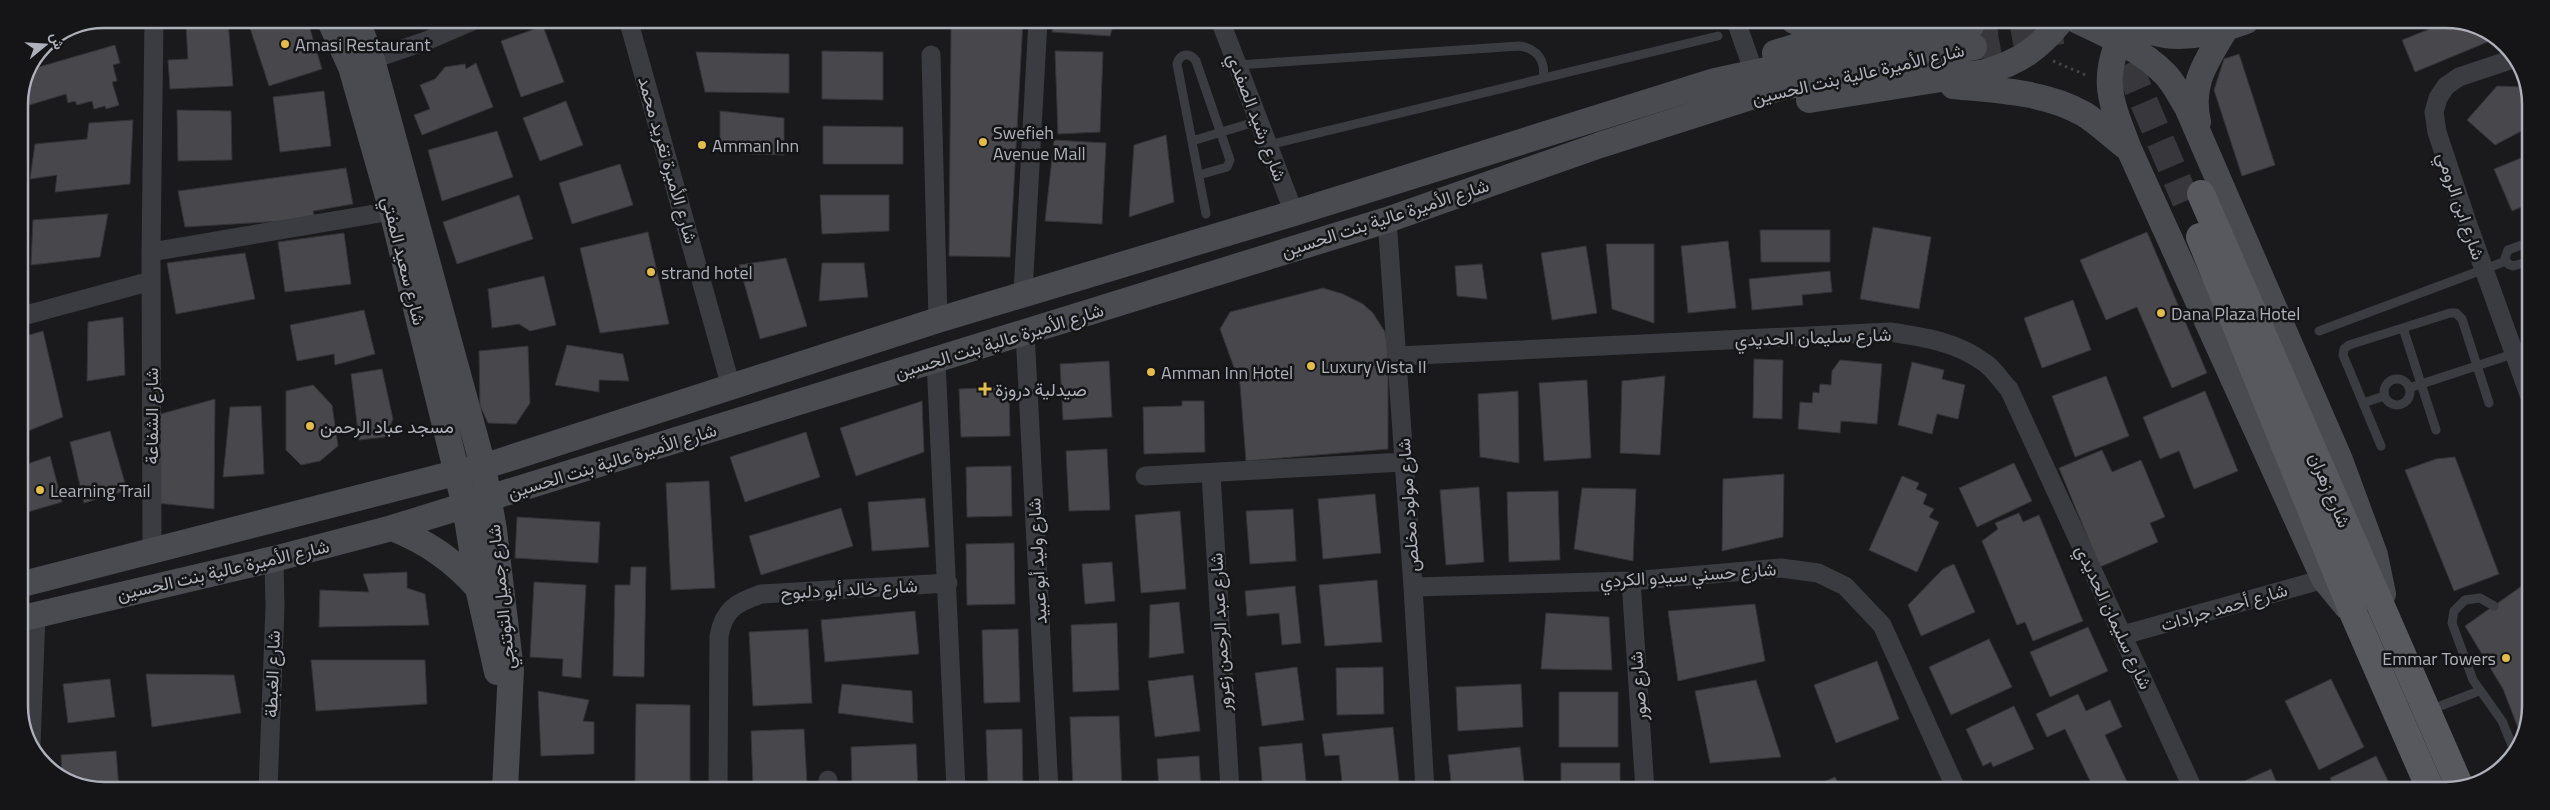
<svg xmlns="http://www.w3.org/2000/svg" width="2550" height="810" viewBox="0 0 2550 810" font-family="'Titillium Web',Vazirmatn,sans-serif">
<rect width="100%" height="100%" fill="#1a1a1c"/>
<path fill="#47474c" stroke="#343438" d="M211 19H228L233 86 170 89 168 60 188 59 186 26 213 24Z
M247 19H307L322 69 269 86Z
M755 20H1023L1010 257 949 256 951 28 755 26Z
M1054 20H1115L1110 36 1052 32Z
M2447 22H2469L2487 34 2490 41 2415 72 2402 40Z
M543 26 564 82 521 97 501 41Z
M115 45 120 63 113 65 117 81 112 82 119 105 106 109 105 106 94 109 92 101 77 105 75 101 68 103 66 94 26 106 21 90 25 71Z
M822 51 883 52V100L822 99Z
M1055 51 1103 52 1100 132 1058 134Z
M696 52 789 54V93L705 92Z
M2239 54 2275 165 2242 176 2214 90 2224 59Z
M476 63 493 107 422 135 414 115 430 109 420 85 435 79 445 67 465 64 466 69Z
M2497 86 2525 87 2531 98V126L2495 145 2467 120Z
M324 91 331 146 280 152 273 97Z
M566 101 583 145 540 161 523 118Z
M177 110 231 111 232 160 178 161Z
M720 111 784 118V155L720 153Z
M133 120 130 184 55 192 57 175 30 179 35 144 87 139 89 123Z
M823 126 903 127V164H823Z
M497 131 513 177 442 201 428 150Z
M1166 135 1174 202 1129 217 1134 145Z
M1054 140 1106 143 1102 224 1045 221Z
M2531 154V203L2512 211 2494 169Z
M620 164 633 205 572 224 559 183Z
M346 168 353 204 313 211 315 219 185 227 178 191Z
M519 195 533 239 457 264 443 222Z
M820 195H889V231L822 234Z
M108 214 100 257 31 265 33 220Z
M1873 227 1931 237 1919 309 1860 299Z
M1760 230H1830V262H1761Z
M648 232 669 324 600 333 580 248Z
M2147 232 2207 373 2172 388 2137 307 2106 320 2080 260Z
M344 233 351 284 285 292 278 242Z
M1728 241 1736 308 1688 313 1681 246Z
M1606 244H1654V323L1612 309Z
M1586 246 1597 313 1552 320 1541 253Z
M245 253 255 299 176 314 167 263Z
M786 258 807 326 760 339 739 265Z
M822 263H864L868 297 819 301Z
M1482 264 1487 299 1457 296 1455 266Z
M1830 271 1832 292 1802 295 1803 305 1752 310 1749 279Z
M544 276 556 325 530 331 519 324 492 328 488 289Z
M1323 288 1343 294 1363 304 1373 313 1385 332 1388 348V449L1246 461 1240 384 1220 329 1230 312Z
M2073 300 2091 350 2042 368 2024 318Z
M364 310 375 354 335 365 334 354 297 361 290 325Z
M123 317 125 375 87 381 88 322Z
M43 331 63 417 23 433 19 421V338Z
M567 345 623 354 629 381 599 380V392L555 385Z
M528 346 530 403 516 424 488 423 480 406 479 351Z
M1754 359 1783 360 1782 419 1753 418Z
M1840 360 1882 364 1877 424 1841 421 1840 433 1798 429 1800 402 1812 403 1813 392 1819 393 1820 384 1831 385 1832 371Z
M1109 361 1112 417 1063 420 1060 364Z
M1912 362 1944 370 1942 379 1965 385 1958 419 1937 414 1932 434 1898 425Z
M382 369 393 419 385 437 359 440 351 374Z
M1665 376 1660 455 1620 453 1622 381Z
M2106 376 2129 436 2075 457 2052 396Z
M1587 380 1591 458 1544 461 1539 383Z
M313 385 332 405 338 446 320 461 301 465 286 450V391Z
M1009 387 1010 436 961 437 959 389Z
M1518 391 1519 463 1480 457 1478 394Z
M2205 391 2238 471 2194 489 2179 451 2160 459 2143 417Z
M215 399 214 509 157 503V415Z
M922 401 924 452 856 476 840 428Z
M1182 401H1204L1205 452 1144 454 1143 407 1182 406Z
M261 406 264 474 223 477 230 407Z
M110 431 127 490 84 503 70 442Z
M806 432 820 477 745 502 730 457Z
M1107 449 1110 510 1069 511 1066 451Z
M2102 450 2112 472 2141 460 2165 517 2150 523 2158 542 2100 567 2059 468Z
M50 456 62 502 21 514 19 508V467Z
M2455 457 2499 574 2454 591 2405 470 2436 459Z
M2014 463 2032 501 1977 527 1959 488Z
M1011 466 1012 516 967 517 966 467Z
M1784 474 1783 537 1722 551 1723 479Z
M1902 476 1919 483 1916 489 1927 494 1923 504 1934 509 1929 517 1939 522 1917 572 1869 550Z
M709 481 715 588 671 590 666 483Z
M1479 487 1484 562 1446 565 1440 490Z
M1582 488 1636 489 1633 561 1574 549Z
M1558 491 1560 560 1509 562 1507 492Z
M1375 494 1381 553 1323 559 1318 499Z
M925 498 929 547 872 551 868 502Z
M841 508 853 546 761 575 749 536Z
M1293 509 1296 561 1250 564 1246 511Z
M1180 511 1186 589 1141 593 1135 515Z
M2019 513 2023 522 2039 515 2083 621 2033 641 2025 622 2017 625 1982 541 1998 529 1995 523Z
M517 517 600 522 598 563 515 558Z
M1014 543 1015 604 967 605 966 544Z
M1112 562 1115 601 1085 604 1082 564Z
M1954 564 1975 612 1921 636 1908 605 1943 569Z
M631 567H646L644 677 613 676 615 585H630Z
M407 572V588L425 594 429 625 319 627 320 590 369 592 363 574Z
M1377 580 1382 642 1325 646 1319 585Z
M2529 581 2528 729 2522 738 2503 689 2465 626Z
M534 582 586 585 581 678 562 676 563 659 530 657Z
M1295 586 1301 643 1282 645 1279 613 1247 616 1245 591Z
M1179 602 1184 653 1149 658 1150 605Z
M1755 604 1765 661 1678 681 1668 611Z
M915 611 919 654 825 662 821 620Z
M1546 613 1609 617 1612 670 1541 669Z
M1117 623 1119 690 1073 692 1071 625Z
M2088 627 2108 671 2050 697 2030 652Z
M808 629 812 703 753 706 749 632Z
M1018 629 1020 702 984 703 982 630Z
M1989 639 2012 687 1951 715 1929 667Z
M311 660H425L427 704 316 711Z
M1877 661 1899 719 1836 743 1814 685Z
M1297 667 1304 720 1262 726 1255 673Z
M1383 667 1384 714 1337 715 1336 668Z
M146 674 234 675 241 713 152 727Z
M1193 675 1200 731 1155 737 1148 681Z
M110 679 115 717 68 723 63 684Z
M2331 679 2364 747 2319 770 2285 701Z
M1756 680 1781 757 1710 763 1695 691Z
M842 684 912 691 913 723 838 713Z
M1521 684 1523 727 1458 731 1456 687Z
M538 691 589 700 583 721 594 722V754L541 756Z
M1559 692H1618V747H1559Z
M2078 694 2086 711 2110 700 2122 727 2105 735 2131 790 2095 791 2065 729 2047 737 2036 714Z
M636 704 690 705V782H635Z
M2014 706 2034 749 1993 767 1991 762 1983 766 1966 729Z
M1119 716 1122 789 1073 790 1070 717Z
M1393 727 1400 790H1343L1339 755 1325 756 1322 734Z
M804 729 807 784 753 786 751 731Z
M1022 729 1023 789H988L986 730Z
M1302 743 1307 790H1263L1259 747Z
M916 744 918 789H852L851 747Z
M1520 747 1525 790H1452L1448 755Z
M116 751 119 788H81L62 776 61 755Z
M1199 756 1201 790H1159L1157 759Z
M2376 756 2393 791H2336L2330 778Z
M1561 763H1620V790H1561Z
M2271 769 2280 791H2230L2229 788Z
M1835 777 1842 790H1806Z
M544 785 573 786V789H544Z"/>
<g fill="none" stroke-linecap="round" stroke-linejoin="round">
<path stroke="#38383c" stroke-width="26" stroke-dasharray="26 13" stroke-linecap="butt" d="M1971 26 1996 21
M1974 47 2062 31"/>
<path stroke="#38383c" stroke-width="28" stroke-dasharray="28 14" stroke-linecap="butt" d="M2111 25 2186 201"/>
<path stroke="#414347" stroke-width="3" stroke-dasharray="2.5 4" stroke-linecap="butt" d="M2053 61 2088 76"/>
<path stroke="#3b3c41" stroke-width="9" d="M1237 65 1519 46C1537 48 1546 61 1543 78
M1192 141 1258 121
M1268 145 1718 36
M1199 175 1227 167 1230 160 1196 61C1190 52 1180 53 1177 64L1206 214
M2530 261 2513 266 2508 264 2505 258 2508 250 2530 242
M2403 328 2436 430
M2319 331 2506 261
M2384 392a13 13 0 1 1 26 0a13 13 0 1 1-26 0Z
M2409 388 2513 354
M2363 403 2384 396
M2381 446 2343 355 2344 349 2349 345 2450 313H2456L2462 319 2489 403
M2494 606 2480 598 2465 600 2454 611 2452 623 2473 680 2502 721 2514 750
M2430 710 2479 691"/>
<path stroke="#3b3c41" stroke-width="19" d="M628 19 731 387
M1220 20 1294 213
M1736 21 1750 61
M931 55 938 320
M2516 58 2459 77 2446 86 2438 98 2434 112 2437 132 2468 225 2530 397
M361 63 426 41 477 19
M1387 220 1413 587 1425 790
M151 252 392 211
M1023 293 1038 20
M19 317 151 281
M1025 333 1049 790
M1398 356 1890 332C1924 337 1957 342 1985 363 1994 369 2001 381 2009 389L2194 791
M936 361 956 789
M1211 474 1230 790
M1145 476 1404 462
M152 551 151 252 154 19
M1631 581 1645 790
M1413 587 1631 581 1781 568 1818 573 1845 586 1882 625 1957 791
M2123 635 2324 579
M31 745 36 614
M828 780V789
M268 789 275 607 274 559
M718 789 719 636C724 609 736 603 761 594L948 583"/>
<path stroke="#494b50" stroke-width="26" d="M329 19 351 67 392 211 465 506 478 588 497 672
M356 19 372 60 483 466 494 530 511 670 505 789
M1794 21 1814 28 1838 33
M2078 21C2108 35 2142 50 2165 74 2174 83 2180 96 2187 107L2340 460 2375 555 2383 594
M2126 21C2101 80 2107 92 2129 149L2324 579 2347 607
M2130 21C2166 46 2208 35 2246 21
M1775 53 1839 33 1895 21
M1953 86C1996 90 2046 92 2084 114 2100 124 2114 138 2129 149
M1809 100 1985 72C2020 62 2038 49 2061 21
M2198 122C2189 83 2207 61 2226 28
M392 528C427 542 453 560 478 588
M19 585 498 462 938 320 1294 213 1715 81 1971 26
M19 619 274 559 392 528 1387 220 1600 145 1779 88 1974 47"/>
<path stroke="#57595f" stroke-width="28" d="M2201 194 2460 787
M2200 237 2355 617 2431 791"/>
</g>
<g fill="#e3bc4b" stroke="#151517" stroke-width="2">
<circle cx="285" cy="44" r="5"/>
<circle cx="983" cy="142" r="5"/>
<circle cx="702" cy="145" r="5"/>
<circle cx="651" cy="272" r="5"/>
<circle cx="2161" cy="313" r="5"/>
<circle cx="1311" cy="366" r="5"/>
<circle cx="1151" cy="372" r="5"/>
<path d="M982.5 381.5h5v5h5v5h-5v5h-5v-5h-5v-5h5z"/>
<circle cx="310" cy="426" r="5"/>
<circle cx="40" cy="490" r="5"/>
<circle cx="2506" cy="658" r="5"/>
</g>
<g text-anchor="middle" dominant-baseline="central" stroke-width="5" stroke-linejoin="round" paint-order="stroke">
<g font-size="18" fill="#aeb0ba" stroke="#151517" text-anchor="start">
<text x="295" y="44">Amasi Restaurant</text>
<text x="993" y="132">Swefieh<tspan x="993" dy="21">Avenue Mall</tspan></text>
<text x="712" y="145">Amman Inn</text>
<text x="661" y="272">strand hotel</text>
<text x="2171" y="313">Dana Plaza Hotel</text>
<text x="1321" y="366">Luxury Vista II</text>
<text x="1161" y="372">Amman Inn Hotel</text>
<text x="995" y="389">صيدلية دروزة</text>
<text x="320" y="426">مسجد عباد الرحمن</text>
<text x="50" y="490">Learning Trail</text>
<text x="2496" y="658" text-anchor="end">Emmar Towers</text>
</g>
<g font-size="18" fill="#aeb0ba" stroke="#151517">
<text transform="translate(1858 74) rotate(-13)">شارع الأميرة عالية بنت الحسين</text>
<text transform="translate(1257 117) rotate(69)">شارع رشيد الصفدي</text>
<text transform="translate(668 160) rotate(74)">شارع الأميرة تغريد محمد</text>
<text transform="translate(2461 206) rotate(71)">شارع ابن الرومي</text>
<text transform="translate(1385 218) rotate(-18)">شارع الأميرة عالية بنت الحسين</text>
<text transform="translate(404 261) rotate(76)">شارع سعيد المفتي</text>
<text transform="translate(1813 337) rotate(-2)">شارع سليمان الحديدي</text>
<text transform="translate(999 341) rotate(-17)">شارع الأميرة عالية بنت الحسين</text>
<text transform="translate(151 416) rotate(-90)">شارع الشفاعة</text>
<text transform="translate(612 461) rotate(-17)">شارع الأميرة عالية بنت الحسين</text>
<text transform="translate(2330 490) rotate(67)">شارع زهران</text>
<text transform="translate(1408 505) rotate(-94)">شارع مولود مخلص</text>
<text transform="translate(1037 561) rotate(-93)">شارع وليد أبو عبيد</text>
<text transform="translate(223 570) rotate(-13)">شارع الأميرة عالية بنت الحسين</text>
<text transform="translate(1688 575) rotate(-4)">شارع حسني سيدو الكردي</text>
<text transform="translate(849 589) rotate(-3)">شارع خالد أبو دلبوح</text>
<text transform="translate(501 597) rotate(-96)">شارع جميل التوتنجي</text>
<text transform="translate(2224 607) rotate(-16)">شارع أحمد جرادات</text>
<text transform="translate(2114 617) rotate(65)">شارع سليمان الحديدي</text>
<text transform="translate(1220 632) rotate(-93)">شارع عبد الرحمن زعرور</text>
<text transform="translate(272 674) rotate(-88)">شارع الغبطة</text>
<text transform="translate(1638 686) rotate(-94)">شارع صور</text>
</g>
</g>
<path d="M0 0H2550V810H0ZM104 28H2446A76 76 0 0 1 2522 104V706A76 76 0 0 1 2446 782H104A76 76 0 0 1 28 706V104A76 76 0 0 1 104 28Z" fill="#151517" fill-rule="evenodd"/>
<path fill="none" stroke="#aeb0ba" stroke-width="2.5" d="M104 28H2446A76 76 0 0 1 2522 104V706A76 76 0 0 1 2446 782H104A76 76 0 0 1 28 706V104A76 76 0 0 1 104 28Z"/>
<g transform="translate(45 45) rotate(72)" stroke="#151517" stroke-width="4" paint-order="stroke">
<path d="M0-4L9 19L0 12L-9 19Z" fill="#aeb0ba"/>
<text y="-8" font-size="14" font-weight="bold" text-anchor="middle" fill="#aeb0ba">ش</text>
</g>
</svg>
